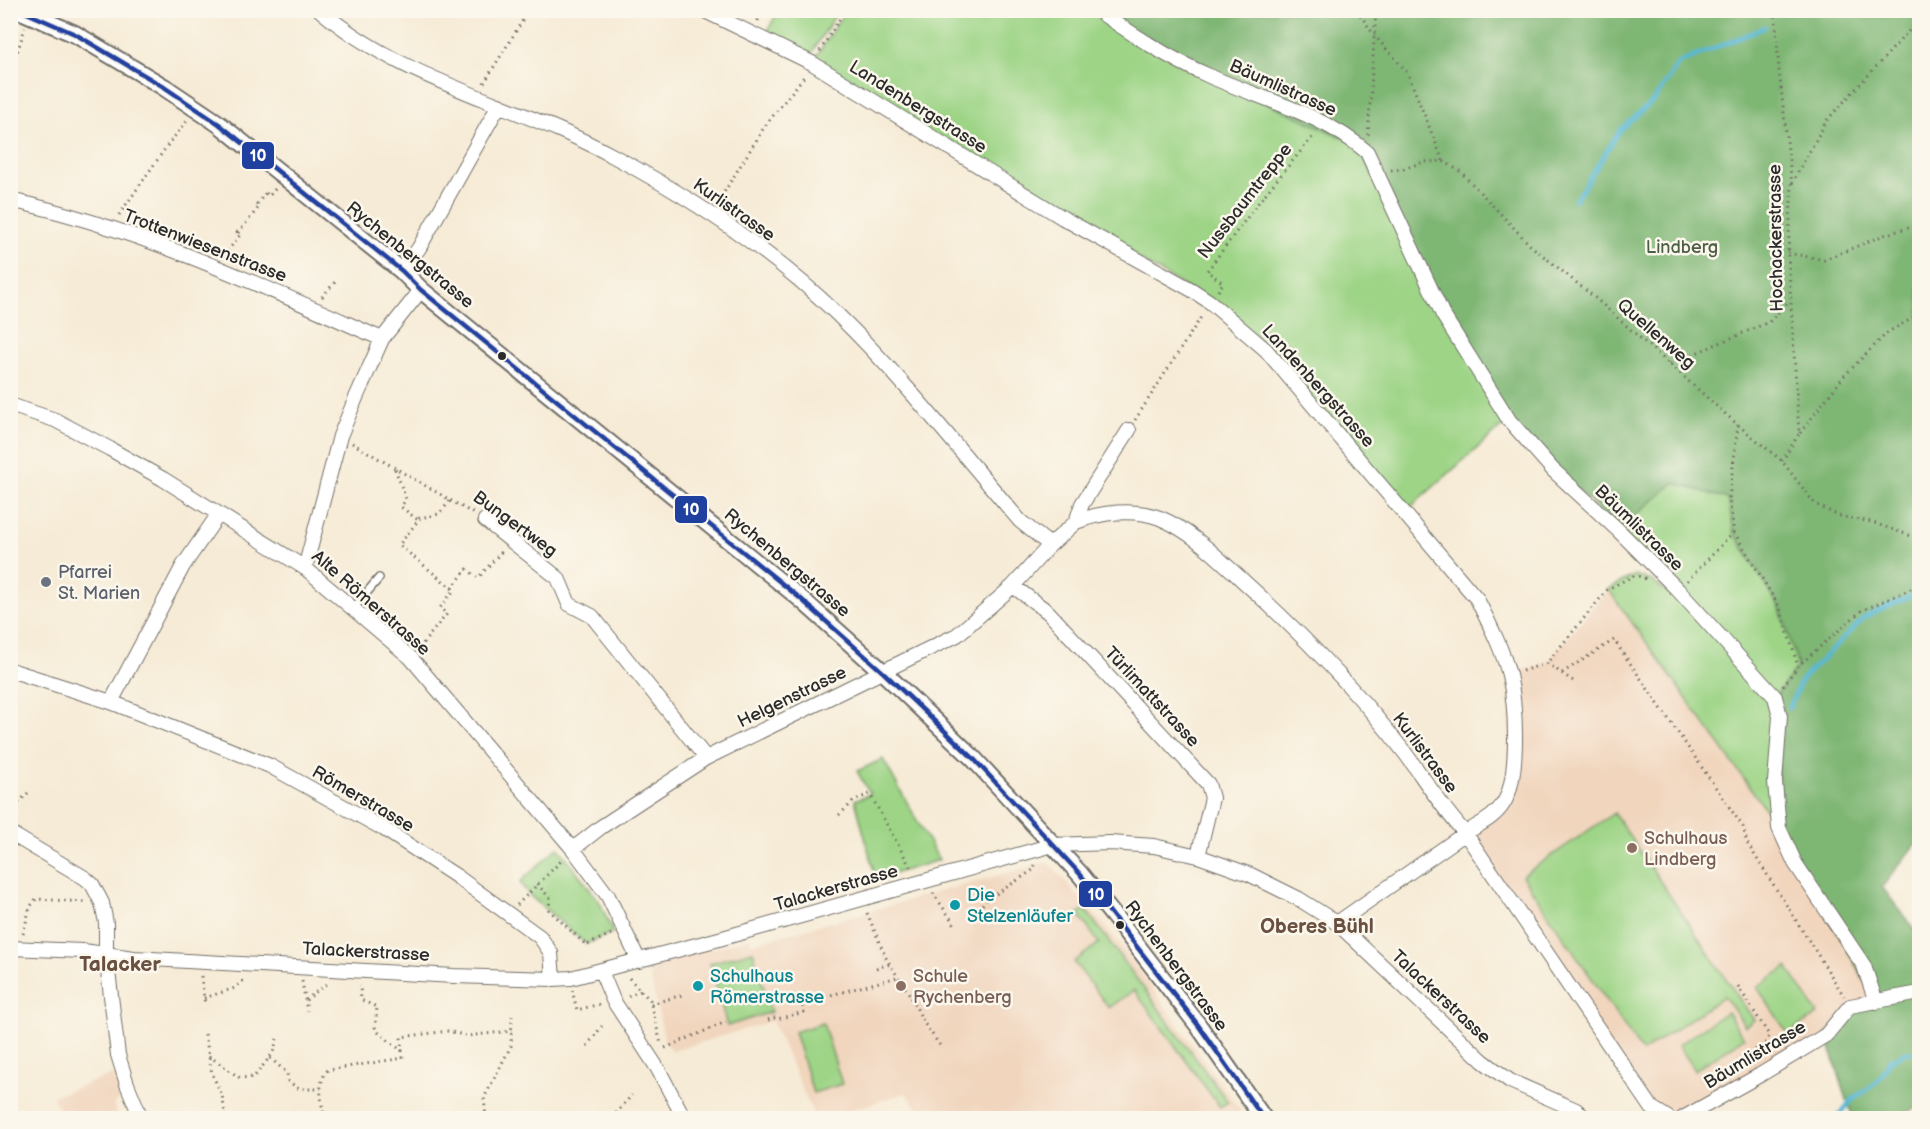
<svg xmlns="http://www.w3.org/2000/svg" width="1930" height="1129" viewBox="0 0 1930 1129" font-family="'Balsamiq Sans',sans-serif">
<rect width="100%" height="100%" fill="#fbf7ec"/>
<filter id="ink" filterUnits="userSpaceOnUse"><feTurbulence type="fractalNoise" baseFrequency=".0167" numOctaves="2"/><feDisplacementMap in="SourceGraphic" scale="12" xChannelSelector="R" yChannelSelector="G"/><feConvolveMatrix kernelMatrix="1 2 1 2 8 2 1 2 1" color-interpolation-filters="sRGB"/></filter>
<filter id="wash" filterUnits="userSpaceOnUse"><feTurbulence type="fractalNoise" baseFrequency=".008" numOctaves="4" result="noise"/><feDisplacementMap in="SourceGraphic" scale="24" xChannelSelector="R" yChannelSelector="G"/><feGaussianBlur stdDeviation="1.35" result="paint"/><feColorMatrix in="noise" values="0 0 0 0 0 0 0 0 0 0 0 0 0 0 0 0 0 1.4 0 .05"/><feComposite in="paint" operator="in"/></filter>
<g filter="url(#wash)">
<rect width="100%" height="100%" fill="#f6ebd6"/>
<path fill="#f1d5bd" d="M1608 589 1779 828 1864 966 1876 1002 1826 1035 1683 1118H1668L1652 1108 1465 833 1495 814 1510 788 1509 675 1547 663Z
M1042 863H1048L1053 867 1117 940 1241 1111 1229 1118H925L906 1093 834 1115 831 1112 821 1118H815L772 1021 672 1051 665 1042 650 976 651 969 656 964 750 938 752 944Z
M115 1074 123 1099 113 1104 119 1118H62L53 1096Z"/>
<path fill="#9dd486" stroke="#648058" stroke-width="1.5" d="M778 11H838L811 54 766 34Z
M845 11H1097L1357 144 1509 420 1404 513 1266 350 1210 302 812 63Z
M1674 483 1729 499 1734 532 1780 608 1798 666 1775 697 1779 828 1608 589 1635 575 1652 581 1668 593 1677 590 1618 530Z
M883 759 939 860 876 879 855 800 870 794 857 771Z
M1614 813 1754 1020 1745 1026 1724 996 1642 1052 1522 876Z
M558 847 599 901 613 932 586 944 528 894 520 882Z
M1085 909 1228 1102 1220 1107 1134 990 1109 1008 1074 962 1099 943 1078 914Z
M753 951 771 1012 727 1026 710 963Z
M1787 967 1818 1014 1788 1034 1757 987Z
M1727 1012 1744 1038 1695 1070 1678 1045Z
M823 1023 842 1084 813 1093 794 1032Z"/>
<path fill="#7eb673" stroke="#54704f" stroke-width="1.5" d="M1097 11H1919L1920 838 1882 887 1919 936V1107L1895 1118H1853L1826 1035 1850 1006 1876 1002 1779 828 1775 697 1798 666 1780 608 1734 532 1728 499 1674 483 1618 530 1509 420 1443 315 1357 144 1205 74Z"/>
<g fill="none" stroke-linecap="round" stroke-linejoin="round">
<path stroke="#57b8d6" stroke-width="4.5" d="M1787 12 1791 10
M1575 200 1621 129 1654 100 1679 63 1765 27
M1789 708 1802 679 1865 617 1920 592
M1835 1118C1843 1114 1845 1106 1851 1101 1873 1083 1877 1089 1890 1059L1896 1058 1905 1052 1920 1053"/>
</g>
</g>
<g filter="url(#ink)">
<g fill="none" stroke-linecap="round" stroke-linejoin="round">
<defs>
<path id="service" d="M353 609 379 578"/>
<path id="minor" d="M320 10C405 83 519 104 615 157 695 200 772 251 837 314 903 378 960 451 1020 521L1050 545
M703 10 812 63 1063 218 1192 290 1210 302 1266 350 1477 599C1489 623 1502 648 1509 675 1516 704 1520 779 1503 804 1493 820 1474 826 1460 837 1419 866 1378 894 1337 923
M1097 10C1132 34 1168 58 1207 75 1260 99 1322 113 1367 152L1443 315 1509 420 1553 470 1618 530 1678 590 1775 697 1780 716 1775 782 1779 828 1795 863 1864 966 1876 1002
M10 200C140 229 260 285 382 339
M402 271 419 248 499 105
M10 405 55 420 110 449 163 479 305 568 411 658 573 849 608 896 639 961
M485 520 558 578 569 604 592 616 706 758
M1076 522C1101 512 1133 508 1160 518 1191 531 1216 556 1240 578 1300 632 1356 689 1405 753 1425 780 1442 808 1465 833L1652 1108 1668 1118
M305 568 340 436 355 400 382 339 421 290
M1013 586 1048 612 1208 784 1212 798 1198 856
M10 670 111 702 270 766 384 829 456 876 540 937 551 953 553 979
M111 702 183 566 218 515
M10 833 85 878 92 884 102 903 106 923V954L118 1055 127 1084 141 1118
M573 849 601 827 706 758 957 635 1013 586 1050 545 1076 522 1082 504 1129 430
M10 948 83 951 134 958 454 976 553 979 571 978 719 939 1053 845 1110 843 1154 846 1198 856 1251 875 1299 899 1337 923 1483 1061 1510 1081 1576 1110 1585 1118
M601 971 613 1000 658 1069 684 1118
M1683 1118 1760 1075 1826 1035 1850 1006 1920 993"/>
<path id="tertiary" d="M19 10 75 34 164 87 219 124 402 271 421 290 801 599 884 673 973 758 1080 874 1121 925 1198 1025 1263 1118"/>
</defs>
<use href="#service" stroke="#726e67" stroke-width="10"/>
<use href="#minor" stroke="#726e67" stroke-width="16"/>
<use href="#tertiary" stroke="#726e67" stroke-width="20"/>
<path stroke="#726e67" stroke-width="3" stroke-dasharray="1.5 4.5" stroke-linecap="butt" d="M1357 10 1374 35 1407 72 1443 161
M1775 10 1779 70 1792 185 1788 253 1799 434 1782 461
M758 21 760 10
M820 51 845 10
M10 74 25 28
M484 83 529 10
M1368 135 1376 10
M1391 170 1403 169 1423 162 1443 161 1461 172 1530 245 1594 297 1738 425 1782 461 1815 504 1839 516 1871 522 1920 539
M1792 183 1827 120 1920 19
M266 193 269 196 276 188
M718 202 765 126 806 74
M257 204 267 191
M119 215 167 146 187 121
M238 233 259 207 253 201
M1788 253 1824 260 1884 235 1920 224
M224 256 240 235 235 230
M1218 291 1223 283 1207 271 1261 199 1315 134
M322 297 336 281
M1670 364 1769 322 1789 301
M1135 420 1203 314
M1738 425 1729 499 1734 532 1780 608 1798 666
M1800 433 1844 376 1888 332 1920 314
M352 443 474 514
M395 469 406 499 401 507 418 520
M1687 581 1734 532
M452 588 467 569 478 578 502 551
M419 648 447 614 440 608 454 590 399 545 420 518 439 514 450 501
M1547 663 1576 683
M1522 671 1547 663 1608 589 1635 575 1647 579
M1562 673 1614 640 1743 827 1747 843 1844 996
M1783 686 1798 666 1861 611 1920 585
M10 811 29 792V789
M839 815 855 800 870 794 912 870
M537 884 550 898 549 910 585 944 587 945 611 934
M933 893 955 925
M517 905 563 859
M979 910 984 902 1033 870 1035 865
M867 913 887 960 910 995 924 1023 941 1047
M23 934 30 907 36 899 85 902
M876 968 890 964
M201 976 205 1005
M302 981 307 1011
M1738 986 1769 1035 1767 1042C1758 1048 1749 1051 1753 1063
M572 990 577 1010 600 1004
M641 991 650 1000 661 1044
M628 996 641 991 629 978
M204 998 235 988 245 979
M306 1000 326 984
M651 1004 682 995
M768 1020 774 1018 777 1019 804 1012 801 1003 898 977
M205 1034 212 1074 222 1095 226 1118
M587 1046 602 1026
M665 1048 726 1022
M402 1051 401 1037 448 1031 467 1036 512 1031
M209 1056 240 1078 254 1077 273 1053 277 1039
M270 1058 287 1073 288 1081 299 1089H321
M324 1118C322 1103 316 1082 328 1070L403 1058 402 1051 379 1033 375 1027 377 1007 361 1000 360 985
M486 1118 484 1098 511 1046 512 1016
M612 1118 632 1095"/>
<use href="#service" stroke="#fff" stroke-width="7"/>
<use href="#minor" stroke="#fff" stroke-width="14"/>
<use href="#tertiary" stroke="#fff" stroke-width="16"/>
<defs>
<path id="bus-1" d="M20 10 75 34 164 87 219 124 402 271 421 290 801 599 884 673 973 758 1080 874 1198 1025 1263 1118"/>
</defs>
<use href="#bus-1" stroke="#fbf7ec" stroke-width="9"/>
<use href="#bus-1" stroke="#2040a0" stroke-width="4.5"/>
</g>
</g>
<g fill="#2b2b2b" stroke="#fbf7ec" stroke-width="2">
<circle cx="502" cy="356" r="5"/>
<circle cx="1120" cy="925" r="5"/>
</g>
<circle fill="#6b7280" stroke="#fbf7ec" stroke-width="2" cx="46" cy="582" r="6"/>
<g fill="#8d6e63" stroke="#fbf7ec" stroke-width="2">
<circle cx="1632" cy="848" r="6"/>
<circle cx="901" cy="986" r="6"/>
</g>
<g fill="#0f9aa8" stroke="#fbf7ec" stroke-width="2">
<circle cx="955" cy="905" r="6"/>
<circle cx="698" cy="986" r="6"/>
</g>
<g text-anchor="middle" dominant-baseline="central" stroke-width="5" stroke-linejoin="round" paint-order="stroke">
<g font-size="18" fill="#2b2b2b" stroke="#fbf7ec">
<text transform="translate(1283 88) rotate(24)">Bäumlistrasse</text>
<text transform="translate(918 107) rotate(32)">Landenbergstrasse</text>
<text transform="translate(1245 201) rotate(-52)">Nussbaumtreppe</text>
<text transform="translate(734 210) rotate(35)">Kurlistrasse</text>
<text transform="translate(1776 238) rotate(-91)">Hochackerstrasse</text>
<text transform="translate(205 246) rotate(21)">Trottenwiesenstrasse</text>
<text transform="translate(410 255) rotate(39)">Rychenbergstrasse</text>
<text transform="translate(1656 334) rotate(41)">Quellenweg</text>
<text transform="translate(1318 386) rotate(48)">Landenbergstrasse</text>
<text transform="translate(515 524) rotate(36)">Bungertweg</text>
<text transform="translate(1639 528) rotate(44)">Bäumlistrasse</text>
<text transform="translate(787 563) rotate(40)">Rychenbergstrasse</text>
<text transform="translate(371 603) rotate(41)">Alte Römerstrasse</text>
<text transform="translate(792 697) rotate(-26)">Helgenstrasse</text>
<text transform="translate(1152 697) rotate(47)">Türlimattstrasse</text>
<text transform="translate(1425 753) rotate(53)">Kurlistrasse</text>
<text transform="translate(363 799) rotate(30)">Römerstrasse</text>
<text transform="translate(836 888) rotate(-16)">Talackerstrasse</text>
<text transform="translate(366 952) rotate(3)">Talackerstrasse</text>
<text transform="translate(1176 966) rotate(53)">Rychenbergstrasse</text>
<text transform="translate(1441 997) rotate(43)">Talackerstrasse</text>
<text transform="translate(1755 1055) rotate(-31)">Bäumlistrasse</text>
</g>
<g font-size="18" fill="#4d5e46" stroke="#fbf7ec">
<text x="1682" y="247">Lindberg</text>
</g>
<g font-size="18" fill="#5b616d" stroke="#fbf7ec" text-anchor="start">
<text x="58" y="572">Pfarrei<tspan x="58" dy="21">St. Marien</tspan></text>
</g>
<g font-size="18" fill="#785e54" stroke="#fbf7ec" text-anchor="start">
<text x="1644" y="838">Schulhaus<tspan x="1644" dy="21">Lindberg</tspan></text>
<text x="913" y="976">Schule<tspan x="913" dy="21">Rychenberg</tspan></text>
</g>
<g font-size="18" fill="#0d838f" stroke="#fbf7ec" text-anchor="start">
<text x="967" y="895">Die<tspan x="967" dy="21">Stelzenläufer</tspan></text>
<text x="710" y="976">Schulhaus<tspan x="710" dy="21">Römerstrasse</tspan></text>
</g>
<g font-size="20" font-weight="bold" fill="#6a5040" stroke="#fbf7ec">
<text x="1317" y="927">Oberes Bühl</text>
</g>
<g font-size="21" font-weight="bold" fill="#6a5040" stroke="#fbf7ec">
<text x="120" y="964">Talacker</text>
</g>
</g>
<g stroke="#fbf7ec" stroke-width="2">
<rect x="241" y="141" width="34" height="29" rx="6" fill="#2040a0"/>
<rect x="674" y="495" width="34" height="29" rx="6" fill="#2040a0"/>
<rect x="1078" y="880" width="35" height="28" rx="6" fill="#2040a0"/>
</g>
<g font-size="16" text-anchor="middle" font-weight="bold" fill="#fff">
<text x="258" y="161">10</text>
<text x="691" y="515">10</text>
<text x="1096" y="900">10</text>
</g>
<rect width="1930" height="1129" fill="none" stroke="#fbf7ec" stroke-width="36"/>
</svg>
